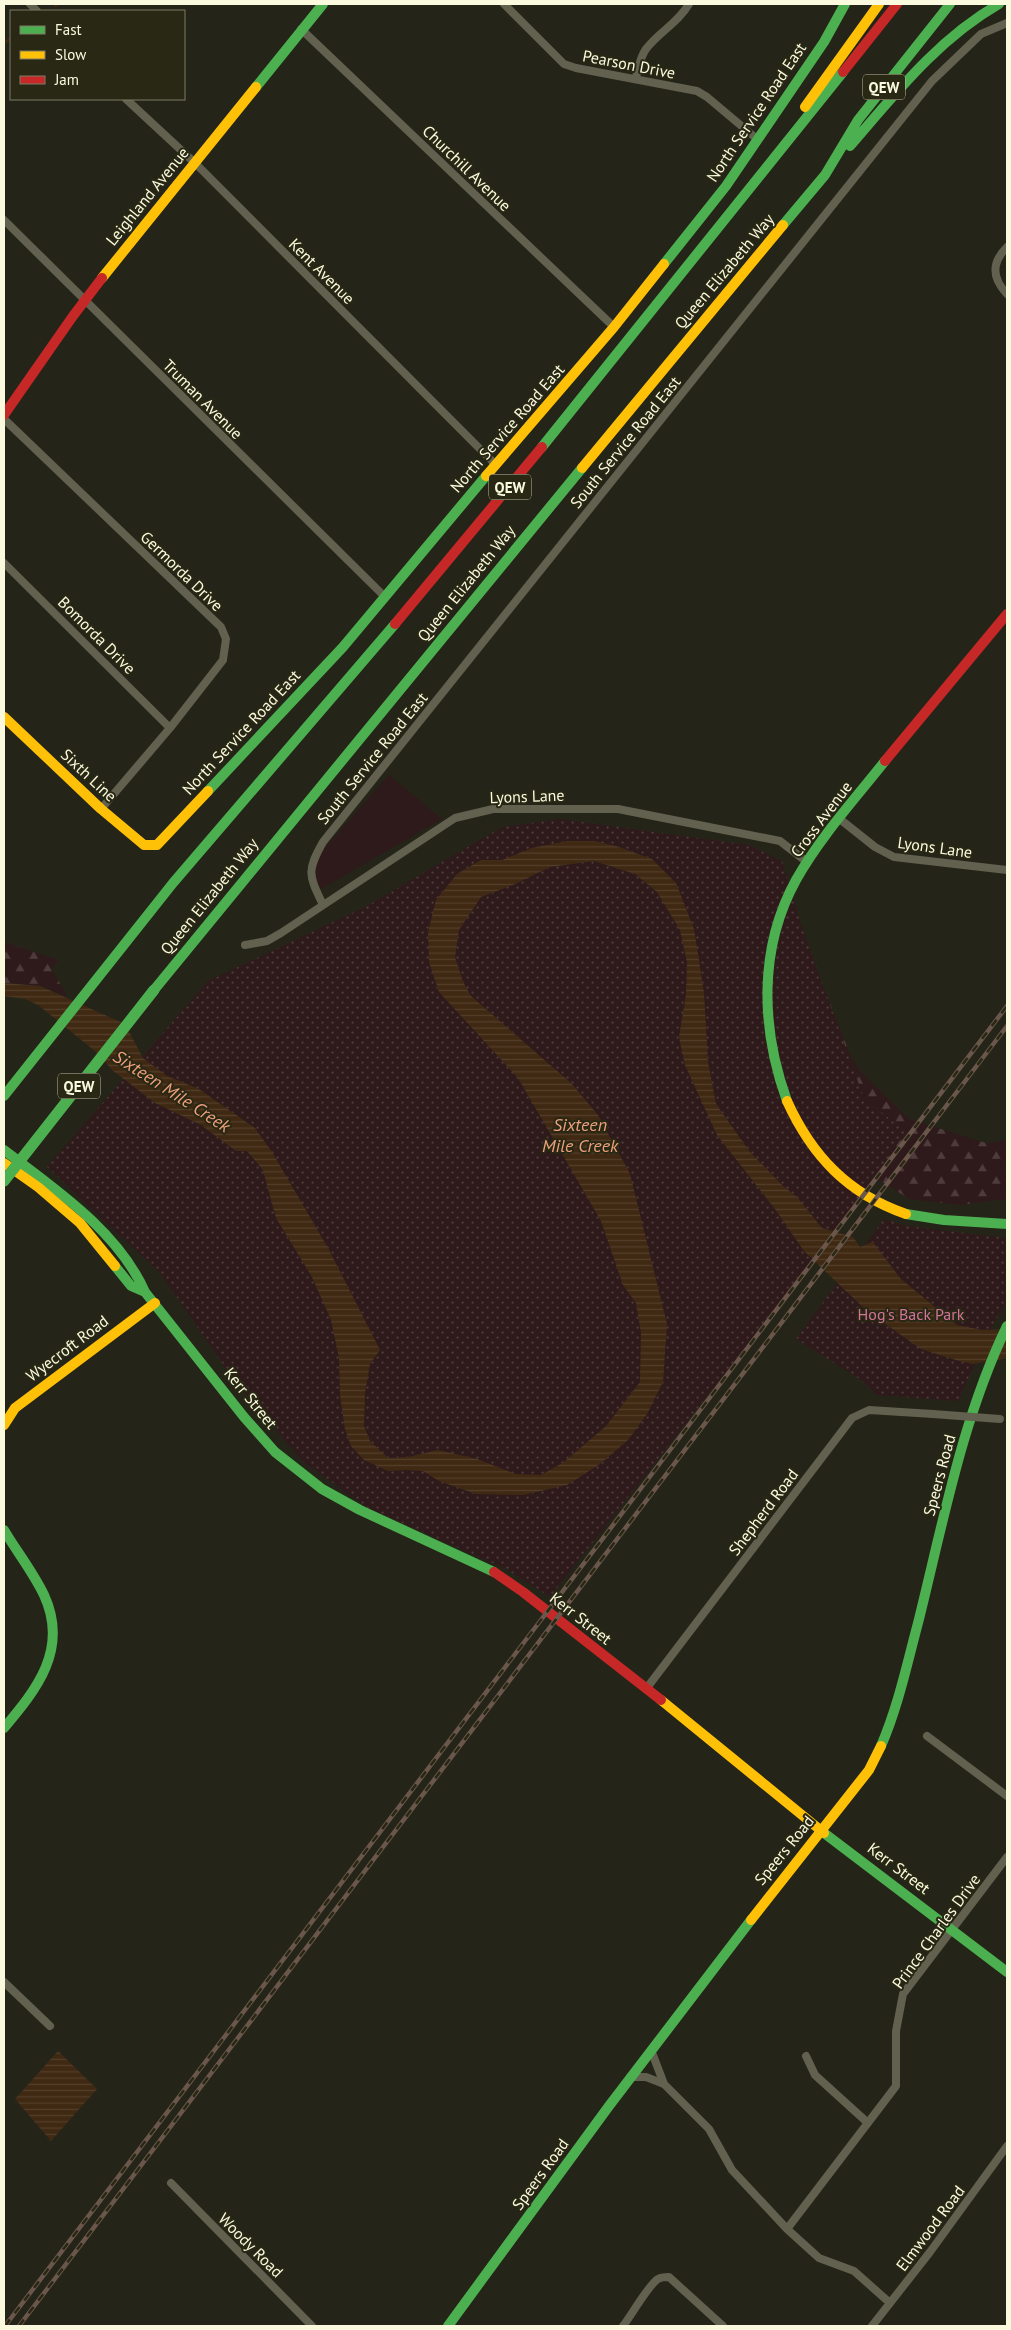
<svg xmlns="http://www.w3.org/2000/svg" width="1011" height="2330" viewBox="0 0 1011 2330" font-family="'PT Sans',sans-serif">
<defs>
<pattern id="forest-firs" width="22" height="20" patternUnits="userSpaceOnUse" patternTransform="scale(1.25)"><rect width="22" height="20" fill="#2f1a1b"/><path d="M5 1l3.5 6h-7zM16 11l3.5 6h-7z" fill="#4e3c3c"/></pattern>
<pattern id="park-dots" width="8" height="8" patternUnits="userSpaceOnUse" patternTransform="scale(1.25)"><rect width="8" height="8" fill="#2f1a1b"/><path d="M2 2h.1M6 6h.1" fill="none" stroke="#4e3c3c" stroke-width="1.8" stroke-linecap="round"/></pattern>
<pattern id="water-rules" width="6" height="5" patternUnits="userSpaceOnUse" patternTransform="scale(1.25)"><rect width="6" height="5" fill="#402913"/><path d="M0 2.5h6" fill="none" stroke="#533e2a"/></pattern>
</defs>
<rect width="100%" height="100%" fill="#242418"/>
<path fill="#2f1a1b" d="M389 775 442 819 321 889 314 875 318 856Z"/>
<path fill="url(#forest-firs)" d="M4 942 59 960 51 968 68 997 40 986 4 983Z
M811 955 851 1057 862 1073 909 1119 986 1143 1007 1140V1199L959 1205 909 1199 886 1184 862 1172Z"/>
<path fill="url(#park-dots)" d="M559 819 749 845 782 861 803 930 864 1098 906 1132 816 1257 550 1597 504 1568 368 1508 302 1461 234 1380 160 1273 47 1167 208 981 365 907 502 827Z
M884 1219 907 1226 1007 1238V1301L991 1328 958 1401 877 1395 861 1380 796 1339Z"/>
<path fill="url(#water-rules)" d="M567 841H594L616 846 652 859 676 883 694 929 704 993 708 1062 716 1104 750 1152 783 1186 797 1197 822 1228 853 1237 860 1247 873 1242 901 1279 957 1325 982 1330 1007 1329V1358L973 1364 959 1361 921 1349 868 1312 804 1251 775 1209 717 1135 685 1065 679 1037 686 995 687 962 680 930 657 892 635 874 594 861 550 867 515 884 481 897 459 930 455 957 463 982 471 996 571 1083 598 1115 630 1174 667 1324 663 1382 647 1414 628 1440 600 1464 567 1485 523 1495 476 1494 439 1481 423 1471 406 1470 388 1471 364 1460 351 1446 345 1429 340 1395 339 1358 331 1320 312 1277 276 1218 263 1170 247 1151H236L201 1125 155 1103 112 1070 95 1051 38 1005 25 999 4 996V983L40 986 125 1024 143 1058 167 1076 199 1089 255 1128 272 1152 328 1248 380 1350 370 1364 365 1393 364 1426 370 1441 388 1458 408 1457 438 1450 477 1459 516 1474 541 1475 564 1462 606 1426 640 1382 641 1333 636 1303 623 1285 601 1221 518 1078 439 992 429 962 428 932 436 900 457 874 481 860H502L532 848Z
M58 2051 97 2089 51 2141 15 2099Z"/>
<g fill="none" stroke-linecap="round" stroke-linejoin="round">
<path stroke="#402913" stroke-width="2.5" d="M55 6 59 4
M4 43 11 38"/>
<path stroke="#62604e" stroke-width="8" d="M30 4 37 11
M504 4 564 64 576 68 697 91 707 97 757 139
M301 29 614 327
M636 78C638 69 640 57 646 49 659 32 678 23 689 4
M126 99 195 163 496 465
M4 220 384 596
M1007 247C991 263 992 278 1007 294
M4 419 221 627 226 639 223 660 170 728 101 809
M4 563 170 728
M841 820 875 847 894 857 1007 870
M323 905C309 875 306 872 323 842L932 81 981 34 1007 23
M245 945 267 941 281 933 455 818 493 809H618L780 841 807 862
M646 1689 852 1418 869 1410 933 1414
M927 1736 1007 1796
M4 1982 50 2026
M651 2050 664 2084
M806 2056 815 2075 868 2123
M630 2077H646L664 2084 709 2129 732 2170 787 2229 819 2258 854 2271 890 2303
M171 2183 312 2326
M787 2229 896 2086V2031L903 1994 1007 1857
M623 2326C631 2316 649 2284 658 2279 661 2277 666 2277 669 2277L723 2326
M872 2326 930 2252 1007 2146"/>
<path stroke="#4caf50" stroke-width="10" d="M256 87 323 4
M850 146C895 94 938 39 999 4
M783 225 825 175 858 120 950 4
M664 264 726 186 824 42 845 4
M542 447 843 72
M208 791 343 647 486 476
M154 990 582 468
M4 1096 173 883 395 624
M787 1101C761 1029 758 949 796 880 820 837 855 799 885 761
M4 1150C55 1189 118 1231 145 1292
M906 1214 944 1220 1007 1224
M115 1266 131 1286 145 1292 244 1417 275 1452 322 1489 360 1510 494 1572
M4 1530C17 1552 33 1572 44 1595 69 1649 37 1689 4 1728
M881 1746C898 1707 907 1664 918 1623 943 1523 962 1419 1007 1326
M824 1833 1007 1972
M448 2326 609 2106 751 1920"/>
<path stroke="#ffc107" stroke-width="10" d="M805 107 879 4
M102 278 256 87
M582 468 783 225
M486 476 614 327 664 264
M4 717 101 809 144 845H157L208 791
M787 1101C812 1156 848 1194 906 1214
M4 1163 38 1187 80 1223 115 1266
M4 1425 15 1408 155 1303
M661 1700 824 1833
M751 1920 869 1770 881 1746"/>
<path stroke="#c62828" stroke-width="10" d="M843 72 897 4
M4 415 73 316 102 278
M395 624 542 447
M885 761 1007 614
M494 1572 523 1592 661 1700"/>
<defs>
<path id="rail" d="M5 2326 1007 1006
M19 2326 1007 1026"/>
</defs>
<use href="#rail" stroke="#6a564b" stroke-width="4.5"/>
<use href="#rail" stroke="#282814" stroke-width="2.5" stroke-dasharray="8" stroke-linecap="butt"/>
<path stroke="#62604e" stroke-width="8" d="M933 1414 1000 1419"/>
<path stroke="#4caf50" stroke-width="11" d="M4 1181 154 990"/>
</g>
<g text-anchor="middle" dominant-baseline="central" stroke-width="4" stroke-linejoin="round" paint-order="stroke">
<g fill="#282814" stroke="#bcbba2" stroke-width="1">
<rect x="863" y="74.5" width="42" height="25" rx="4"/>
<rect x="489" y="474.5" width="42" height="25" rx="4"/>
<rect x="58" y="1073.5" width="42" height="25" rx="4"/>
</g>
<g font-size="15" font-weight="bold" fill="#fbfadf">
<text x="884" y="87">QEW</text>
<text x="510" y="487">QEW</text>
<text x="79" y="1086">QEW</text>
</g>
<g font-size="16" fill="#fbfadf" stroke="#282814">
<text transform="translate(629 64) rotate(11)">Pearson Drive</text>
<text transform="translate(756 112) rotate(-56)">North Service Road East</text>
<text transform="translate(467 168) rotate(44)">Churchill Avenue</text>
<text transform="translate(147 196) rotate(-51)">Leighland Avenue</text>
<text transform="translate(322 271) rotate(45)">Kent Avenue</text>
<text transform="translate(724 271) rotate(-50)">Queen Elizabeth Way</text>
<text transform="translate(203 399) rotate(45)">Truman Avenue</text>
<text transform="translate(507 428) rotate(-49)">North Service Road East</text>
<text transform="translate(625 442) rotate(-51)">South Service Road East</text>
<text transform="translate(182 571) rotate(44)">Germorda Drive</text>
<text transform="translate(466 583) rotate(-51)">Queen Elizabeth Way</text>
<text transform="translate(97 635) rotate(45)">Bomorda Drive</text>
<text transform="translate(241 732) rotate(-47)">North Service Road East</text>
<text transform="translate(372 758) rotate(-51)">South Service Road East</text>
<text transform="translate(89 775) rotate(43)">Sixth Line</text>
<text transform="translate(527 796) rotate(-2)">Lyons Lane</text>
<text transform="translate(821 819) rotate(-53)">Cross Avenue</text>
<text transform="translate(935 847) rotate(8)">Lyons Lane</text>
<text transform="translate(209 896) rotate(-51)">Queen Elizabeth Way</text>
<text transform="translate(67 1348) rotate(-37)">Wyecroft Road</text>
<text transform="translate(251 1398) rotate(51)">Kerr Street</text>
<text transform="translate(939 1475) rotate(-75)">Speers Road</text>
<text transform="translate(763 1512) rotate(-53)">Shepherd Road</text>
<text transform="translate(581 1618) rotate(38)">Kerr Street</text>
<text transform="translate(784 1850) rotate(-51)">Speers Road</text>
<text transform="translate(899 1868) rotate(37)">Kerr Street</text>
<text transform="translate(936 1931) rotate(-54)">Prince Charles Drive</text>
<text transform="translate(540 2174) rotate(-54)">Speers Road</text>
<text transform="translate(930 2228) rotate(-53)">Elmwood Road</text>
<text transform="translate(251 2245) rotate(45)">Woody Road</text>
</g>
<g font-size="16" fill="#d37399" stroke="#282814">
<text x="911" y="1314">Hog's Back Park</text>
</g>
<g font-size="18" font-style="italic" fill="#ee9f7b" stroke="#282814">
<text transform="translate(172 1091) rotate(33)">Sixteen Mile Creek</text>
<text x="580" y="1124">Sixteen<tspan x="580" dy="21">Mile Creek</tspan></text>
</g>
</g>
<rect width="1011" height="2330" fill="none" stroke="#fbfadf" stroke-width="10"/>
<rect x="10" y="10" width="175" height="90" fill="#282814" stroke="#7c7c65"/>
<rect x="20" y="26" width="25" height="8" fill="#4caf50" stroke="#7c7c65"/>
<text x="55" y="35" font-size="15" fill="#fbfadf">Fast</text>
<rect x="20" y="51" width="25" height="8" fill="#ffc107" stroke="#7c7c65"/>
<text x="55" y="60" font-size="15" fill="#fbfadf">Slow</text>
<rect x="20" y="76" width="25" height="8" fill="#c62828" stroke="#7c7c65"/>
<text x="55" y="85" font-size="15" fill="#fbfadf">Jam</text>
</svg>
